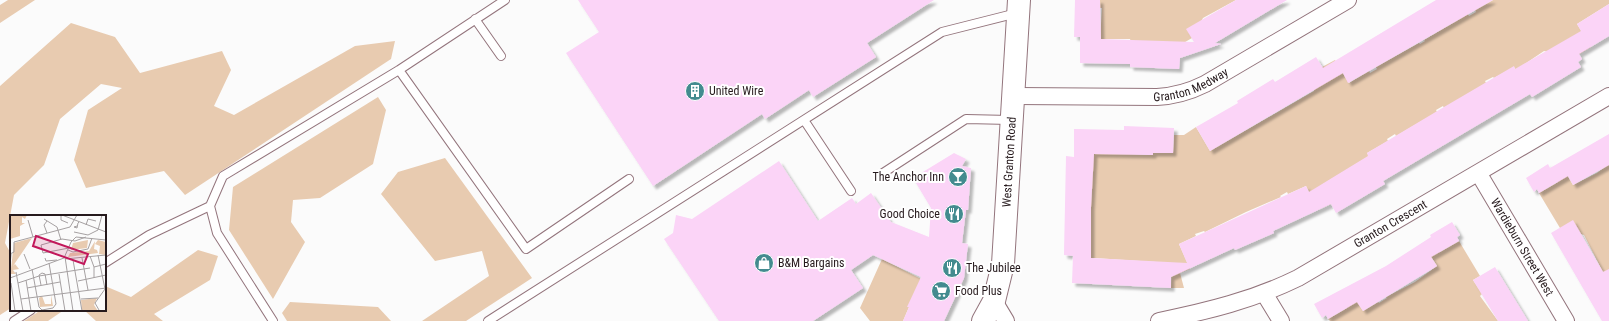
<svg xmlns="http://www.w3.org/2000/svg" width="1609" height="321" viewBox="0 0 1609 321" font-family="'Roboto Condensed',sans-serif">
<defs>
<filter id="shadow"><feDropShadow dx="3.5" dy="3.5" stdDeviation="1" flood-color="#0004"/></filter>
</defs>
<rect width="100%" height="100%" fill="#fbfbfb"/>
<path fill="#e8cbb0" d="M8 0H35L0 23V5Z
M1100 0H1236L1203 18 1192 38 1180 45 1131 42 1130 39H1102V41H1100L1102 8H1100Z
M1493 0H1609V4L1577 24 1591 47 1575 57 1544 51 1516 70 1514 67 1494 78 1493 77 1485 81 1486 83 1444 108 1443 106 1436 110 1437 112 1396 136 1395 134 1387 139 1388 141 1367 153 1369 156 1320 186 1331 204 1317 210 1306 186 1288 194 1287 192 1280 196 1281 197 1246 212 1205 232 1204 231 1195 234 1196 236 1179 244 1190 269 1180 273 1184 288H1171L1172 263 1094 258 1090 261 1092 152 1153 155V153H1173L1174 135H1184L1196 127 1210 151 1314 91 1322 67 1335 60 1349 83 1369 71 1370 73 1377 69 1376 67 1419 43 1420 44 1425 41 1424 40 1468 14 1469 16 1476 12 1475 10Z
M71 23 115 37 140 73 222 51 231 70 214 106 234 115 355 46 395 41 391 59 185 195 164 171 86 188 74 160 88 110 122 88 101 84 60 119 44 165 14 195 5 243 11 254V308L0 315V86Z
M378 97 386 110 373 164 320 198 293 200 291 222 305 242 273 299 229 230 233 187Z
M445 158 532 278 466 321H422L489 276 482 251 435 261 381 194 398 172Z
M1560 163 1573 185 1597 173 1609 164V278L1603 272 1584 235 1560 228 1539 193 1558 182 1551 169Z
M1432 239 1440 252 1459 241 1480 276 1473 280 1482 294 1480 296 1498 321H1330L1328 319 1347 308 1339 294 1349 289 1363 311 1378 302 1379 303 1387 298 1386 297 1415 282 1437 266 1423 244Z
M198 250 218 256 210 280 154 314 163 321H96L84 310H105V286L131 297Z
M882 259 931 284 908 307H909L903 321H870L860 308Z
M290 302 378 307 391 321H287L282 313Z
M41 310H64L48 321H24Z"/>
<path fill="#fbd4f7" filter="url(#shadow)" d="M578 0H934L867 43 876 57 813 97 809 90 765 119 762 114 653 186 566 53 599 32Z
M1075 0H1100L1101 39 1194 42 1186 29 1236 0H1287L1215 43 1221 44 1180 58 1179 69 1130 67V64L1080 63V37H1074Z
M1436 0H1493L1348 83 1343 73 1210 151 1196 127 1238 103 1237 101 1273 79 1275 82 1316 57 1323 68Z
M1609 4V36L1579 54 1582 59 1578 62 1581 67 1532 97 1530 94 1383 181 1385 184 1336 213 1331 204 1273 231 1274 233 1235 250 1234 248 1171 277V288L1072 283 1073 256 1064 255V253L1066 156 1074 157V129L1124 130V126L1174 128 1173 153H1153V155L1094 154 1091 207V258L1187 263 1179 244 1306 186 1309 192 1368 156 1367 153 1444 107 1514 66 1515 69 1581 31 1577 24Z
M1609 134V165L1573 185 1568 176 1539 193 1537 189 1534 192 1526 178 1548 164 1550 168Z
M954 153 966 159 962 166 971 168 968 210H966L962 243 968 244 964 278 944 321H903L909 307H907L921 277 873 255 851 270 863 288 813 321H719L664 239 673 233 676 215 692 219 779 161 818 221 852 198 856 204 871 193 891 222 929 237 931 208 913 178Z
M1573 220 1603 272 1609 269V321H1602L1551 233Z
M1452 222 1460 235 1457 237 1459 241 1431 257 1437 266 1363 311 1357 302 1328 319 1326 315 1322 318 1314 304 1386 266 1431 237 1430 235Z
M1495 267 1528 321H1498L1473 280Z"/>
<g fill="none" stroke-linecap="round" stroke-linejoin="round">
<defs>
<path id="lane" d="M475 19 501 56
M399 70 526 249 629 179
M804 120 851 191
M883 173 966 119 1010 120
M105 263 149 235 210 206
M14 321 31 310
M273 321 217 233 210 206 223 176 399 70 505 0
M488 321 942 32 1017 13"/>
<g id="street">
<path id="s1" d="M1013 96 1157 97C1175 96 1189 92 1205 84L1348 0"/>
<path id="s2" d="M1479 174 1566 321"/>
<path d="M1264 293 1281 321"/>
<path d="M994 301 1006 321"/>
<path id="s3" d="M1159 321C1208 311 1253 300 1298 278L1609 96"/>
</g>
<g id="secondary">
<path id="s4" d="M983 321 994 301 1003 264 1019 0"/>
</g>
</defs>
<use href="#lane" stroke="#93747c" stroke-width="10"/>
<use href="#street" stroke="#93747c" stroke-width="18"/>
<use href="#secondary" stroke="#93747c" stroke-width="24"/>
<use href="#lane" stroke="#fff" stroke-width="8"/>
<use href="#street" stroke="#fff" stroke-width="16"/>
<use href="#secondary" stroke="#fff" stroke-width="22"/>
</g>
<defs>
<symbol id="building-disc" viewBox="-11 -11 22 22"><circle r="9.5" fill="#438b8f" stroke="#fff"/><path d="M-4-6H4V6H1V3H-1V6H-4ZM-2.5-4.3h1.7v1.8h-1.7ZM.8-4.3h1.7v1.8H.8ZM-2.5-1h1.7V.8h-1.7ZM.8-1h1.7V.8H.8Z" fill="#fff"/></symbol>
<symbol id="bar-disc" viewBox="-11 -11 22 22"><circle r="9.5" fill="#438b8f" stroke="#fff"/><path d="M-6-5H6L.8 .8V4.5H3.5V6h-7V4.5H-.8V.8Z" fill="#fff"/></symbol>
<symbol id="restaurant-disc" viewBox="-11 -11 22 22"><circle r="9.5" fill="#438b8f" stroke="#fff"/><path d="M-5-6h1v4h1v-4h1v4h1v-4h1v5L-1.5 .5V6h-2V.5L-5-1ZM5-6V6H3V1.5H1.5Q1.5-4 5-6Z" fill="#fff"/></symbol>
<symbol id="shop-disc" viewBox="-11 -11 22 22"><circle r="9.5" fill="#438b8f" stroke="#fff"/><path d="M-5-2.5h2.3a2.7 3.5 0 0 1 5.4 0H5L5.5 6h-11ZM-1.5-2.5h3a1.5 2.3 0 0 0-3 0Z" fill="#fff"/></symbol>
<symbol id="supermarket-disc" viewBox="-11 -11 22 22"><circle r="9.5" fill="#438b8f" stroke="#fff"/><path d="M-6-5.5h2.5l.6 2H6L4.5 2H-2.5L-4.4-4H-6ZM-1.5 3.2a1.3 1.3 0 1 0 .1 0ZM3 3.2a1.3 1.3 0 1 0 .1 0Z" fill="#fff"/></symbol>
</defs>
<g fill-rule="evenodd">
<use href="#building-disc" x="684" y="80" width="22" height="22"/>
<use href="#bar-disc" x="947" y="166" width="22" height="22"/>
<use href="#restaurant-disc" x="943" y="203" width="22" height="22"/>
<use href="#shop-disc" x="753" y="252" width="22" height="22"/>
<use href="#restaurant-disc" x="941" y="257" width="22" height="22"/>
<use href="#supermarket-disc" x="930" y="280" width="22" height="22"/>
</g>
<g text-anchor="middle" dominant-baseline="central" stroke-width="4" stroke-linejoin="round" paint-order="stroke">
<g font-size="12" fill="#261a1d" stroke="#fff">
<text stroke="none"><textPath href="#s1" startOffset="180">Granton Medway</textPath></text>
<text stroke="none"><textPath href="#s4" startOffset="163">West Granton Road</textPath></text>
<text stroke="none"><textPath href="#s3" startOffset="253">Granton Crescent</textPath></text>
<text stroke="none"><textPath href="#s2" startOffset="85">Wardieburn Street West</textPath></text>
</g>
<g font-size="12" fill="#261a1d" stroke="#fff" text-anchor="start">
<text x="709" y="91">United Wire</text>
<text x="944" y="177" text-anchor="end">The Anchor Inn</text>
<text x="940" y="214" text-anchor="end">Good Choice</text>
<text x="778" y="263">B&amp;M Bargains</text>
<text x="966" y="268">The Jubilee</text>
<text x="955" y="291">Food Plus</text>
</g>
</g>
<g transform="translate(10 215)">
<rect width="96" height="96" fill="#fbfbfb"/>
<path d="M2 0H23H17L15 4 12 2V8H15L10 11V21L0 24V1ZM22 23 3 51 5 49 9 54 3 55 6 59H0V62L4 28ZM78 25 77 33 61 35 63 28ZM88 25 96 27V40L89 39 90 31 85 29ZM85 26 84 34 87 35 88 38 58 42 60 38 79 36ZM41 80 43 91 30 92 29 83 32 81 35 89H41ZM87 83 84 90 88 96H72L71 85Z" fill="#e8cbb0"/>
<path fill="none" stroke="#a6a1a2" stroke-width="1" d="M51 0V5L58 8M52 0 96 17M34 4 47 12 51 25M18 5 23 22M76 10 78 4 86 6M67 11 64 12 67 13 68 8 69 7M88 15 92 0M64 17 78 20 88 15M37 18 34 10 37 6M59 33 33 38 31 30 52 24 65 26 76 22M58 35 63 37 78 34 82 23M0 39 4 37V27L60 12 67 0M14 39 20 54M88 40 95 74 85 88 89 95M80 41 84 52V63M55 42 63 96M35 43 36 46 47 45M72 43 78 75M55 44 96 40M63 45 72 96M0 51 1 39M84 52 96 49M22 54 29 92 32 95 43 93 46 89 39 48M6 57 13 96M49 59 55 96M0 63 54 43 61 27 66 22 96 25M16 65 21 96M68 66 96 60M1 68 5 96M8 68 29 61 80 53M31 70 29 60 32 58 35 59 37 70M17 73 50 67M11 84 96 73M71 84 88 83"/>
<path fill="#c2185b" fill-opacity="0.15" stroke="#c2185b" stroke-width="2" d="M26 21 78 39 74 49 23 31Z"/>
<rect width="96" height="96" fill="none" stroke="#261a1d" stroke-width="2"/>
</g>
</svg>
